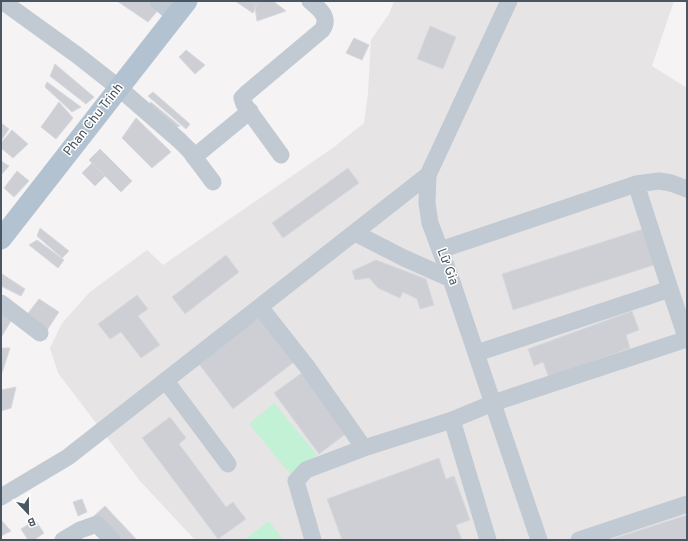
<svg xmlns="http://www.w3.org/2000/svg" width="688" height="541" viewBox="0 0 688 541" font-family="Overpass,sans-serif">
<rect width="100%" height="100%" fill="#f5f3f3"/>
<path fill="#e6e4e5" d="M394 1H674L652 66 687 88V540H195L140 481 58 373 50 348 62 323 90 292 147 250 163 265 334 147 364 123 368 93 371 40 389 14Z"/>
<path fill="#c3f1d5" d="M274 403 317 455 292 476 249 424Z
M269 521 283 540H244Z"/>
<path fill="#cdcfd5" stroke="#d7d9de" d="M117 1H148L159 9 148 22Z
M235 1H259L253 13Z
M254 1H273L286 11 257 21Z
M430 26 456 37 443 69 417 59Z
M354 38 369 45 362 60 346 53Z
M186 50 205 65 195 74 179 57Z
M55 64 94 97 86 104 50 76Z
M47 82 81 107 72 112 45 87Z
M153 92 190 124 186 129 148 96Z
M59 102 73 118 56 139 41 127Z
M151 102 180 126 172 128 145 107Z
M136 118 171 152 152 168 122 138Z
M1 123 9 129 1 141Z
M12 130 28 144 13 158 1 148V143Z
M100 149 132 181 121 192 89 160Z
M1 161 9 166 1 175Z
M92 163 105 176 95 186 82 173Z
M348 168 359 183 283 238 272 223Z
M17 171 29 181 14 197 4 188Z
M40 228 69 251 62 258 37 236Z
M643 229 654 265 513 310 502 274Z
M37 240 64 260 58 268 29 245Z
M226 255 239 272 185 314 172 297Z
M376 260 426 279 434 305 420 309 417 299 403 292 400 298 378 288 369 278 355 280 352 271Z
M2 274 25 289 21 296 1 286Z
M137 295 148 309 138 316 160 345 141 358 121 332 110 339 98 324Z
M39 299 59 312 47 330 26 316Z
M632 311 639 330 626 335 630 348 549 378 543 362 534 366 528 349Z
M1 313 12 319 2 336 1 335Z
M260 317 294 362 233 409 199 364Z
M1 348H10L2 373H1Z
M303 372 347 433 319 454 274 393Z
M16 387 11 408 1 411V390Z
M170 417 186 438 179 444 226 507 233 502 246 519 218 539 142 438Z
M439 458 446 479 454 476 470 520 456 525 462 540H342L327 499Z
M82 499 87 512 78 516 73 502Z
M105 506 137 540H117L94 516Z
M687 515V540H609Z
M1 520 11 531 1 536Z
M35 520 44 533 34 540H28L21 529Z"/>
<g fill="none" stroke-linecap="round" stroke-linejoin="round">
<path stroke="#c1cad2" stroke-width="17" d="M2 1 77 55 119 88 180 141 189 150 213 182
M158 1 176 17
M509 1 428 175 427 203 430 223 451 279 539 540
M281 155 244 104 242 98 247 93 322 30C331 17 319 9 310 1
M194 157 250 111
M636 184 670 289
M355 233 404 258 451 279
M440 250 636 184 659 181 671 183 687 189
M1 303 40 333
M260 307 308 368 364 448
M477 353 670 289 687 340
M166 381 228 464
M452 420 488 540
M1 497 68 457 428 175
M63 540 80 530 97 524 112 540
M313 540 296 481 306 470 364 448 452 420 493 403 687 339
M579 540 687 504"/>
<path stroke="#b3c2d1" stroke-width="21" d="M1 239 187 1"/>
</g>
<g text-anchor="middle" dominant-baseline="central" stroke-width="3" stroke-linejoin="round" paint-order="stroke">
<g font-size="13" fill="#4a5661" stroke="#fff">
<text transform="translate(94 120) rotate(-52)">Phan Chu Trinh</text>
<text transform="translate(447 267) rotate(69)">Lữ Gia</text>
</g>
</g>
<rect width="688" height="541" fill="none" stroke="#4a5661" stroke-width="4"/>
<g transform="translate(28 513) rotate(158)" stroke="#ffffff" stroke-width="3" paint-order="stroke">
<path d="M0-3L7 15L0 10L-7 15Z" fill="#4a5661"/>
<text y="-6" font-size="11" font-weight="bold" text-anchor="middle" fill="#4a5661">B</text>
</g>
</svg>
